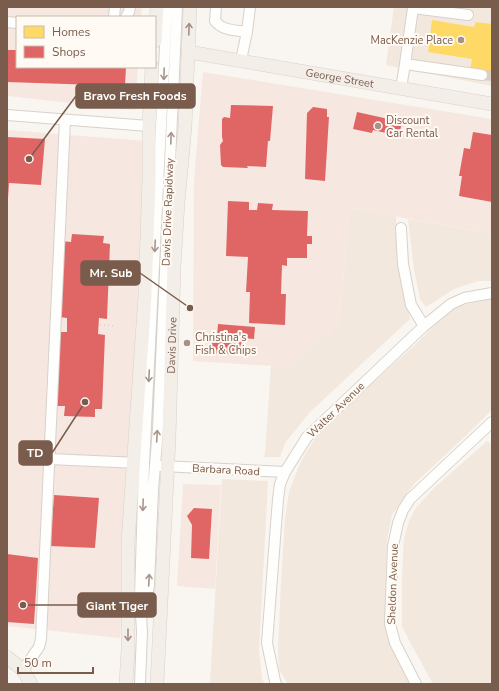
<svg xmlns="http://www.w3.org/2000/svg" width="499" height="691" viewBox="0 0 499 691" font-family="'Nunito Sans',sans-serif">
<rect width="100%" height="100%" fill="#f9f5f0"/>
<path fill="#f2e8de" d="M394 7H492V86L386 65Z
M350 208 396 216 397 244 410 319 310 412 285 443 280 457H264L265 453 271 366 289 367 339 323Z
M408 219 492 234V281H478L454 289 426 307 420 299 414 269Z
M489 299H492V410L458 443 413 485 392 515 387 540 385 618 389 642 412 684H288L279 670 278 650 281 582 285 518 289 492 300 463 320 430 417 343 442 318 455 307Z
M487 441 492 444V684H433L410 642 402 626V578L404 539 409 521 415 509 433 489Z
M222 479 268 481 259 651 262 679 265 684H210Z"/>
<path fill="#f6e8e1" d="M7 7H142L141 17H17V67H138L135 110 7 96Z
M203 72 492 119V234L350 208 339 323 289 367 193 361 194 179Z
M7 130 146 141 120 638 7 626Z
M183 484 221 485 215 589 177 586Z"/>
<path fill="#ffd966" d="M432 20 474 27 476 22 492 24V73L470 70 472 59 428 52Z"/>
<path fill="#e06666" d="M7 50H17V67H126L125 86 7 82Z
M231 105 273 106 270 141H268L266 167 247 166 248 168 223 167 221 165 220 145 223 141 222 137V119L224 117 230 118Z
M313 107 327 109V117H329L325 181 305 179 307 113Z
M357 112 402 122 399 136 373 130 372 133 353 129Z
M473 132 492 135V202L459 196 462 176H459L464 148 470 149Z
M7 137 45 139 41 185 9 183 8 198H7Z
M228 201 249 202V210H257L258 203 273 204 272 210 308 211 307 236H312V244H307V258H287V266L282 265 281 294H286L285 325 249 323 250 292H246L248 257 226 256Z
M72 234 104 236 103 243 110 244 107 319 99 318 98 334 105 335 102 409H95V417L64 416 65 406H55L57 332H67V318L59 317 62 241 71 242Z
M218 324 255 327 254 339 243 338 242 355 211 353 212 337H217Z
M54 495 99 498 95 548 50 546Z
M194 508 212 509 209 559 191 558 192 525 187 516Z
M7 554 38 558 34 624 7 622Z"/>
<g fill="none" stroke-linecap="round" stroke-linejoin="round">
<path stroke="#d9cfc7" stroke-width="10" stroke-dasharray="10 5" stroke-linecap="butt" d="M482 75 492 76"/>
<defs>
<path id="minor" d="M216 7 215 21C223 31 235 30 247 32
M468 15 413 8 405 64 482 75
M114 17 115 7
M126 17 129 12 130 7
M7 22 17 23
M241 60 247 32 250 7
M401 88 405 64
M7 115 149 126
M401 228 403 264 411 305 424 326
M49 459 139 463
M161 466 285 472
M145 611 149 585 153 490 158 428 177 7
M23 670 39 647 41 639 65 120
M140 684 142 632 140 597 144 464 167 7
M276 684 275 681 267 643 278 499 280 484 285 472 307 437 424 326 451 304 464 298 492 293
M416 684 395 643 390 624 393 546 398 523 403 510 410 499 492 422"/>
<g id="major">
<path d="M155 41 157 7"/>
<path id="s1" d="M189 52 492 104"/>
<path d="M7 657 23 670 31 684"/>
<path d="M126 684 128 649V542L145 295 149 179V126L152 67"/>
<path id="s2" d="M157 684 169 438 174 267 178 203 185 127 190 7"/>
</g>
</defs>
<use href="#minor" stroke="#d7d1cb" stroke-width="12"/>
<use href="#major" stroke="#dad1cc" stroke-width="14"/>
<path stroke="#dcd5d0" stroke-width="2" stroke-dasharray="1 3" stroke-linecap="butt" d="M100 325 116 326"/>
<use href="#minor" stroke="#fefefd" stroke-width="10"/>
<use href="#major" stroke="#f3eee8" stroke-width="13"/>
</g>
<defs><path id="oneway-shaft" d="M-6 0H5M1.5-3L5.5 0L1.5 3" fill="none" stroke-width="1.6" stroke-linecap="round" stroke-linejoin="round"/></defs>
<g stroke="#a48f83">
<use href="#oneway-shaft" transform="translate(189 29) rotate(-88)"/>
<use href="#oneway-shaft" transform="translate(128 635) rotate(90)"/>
</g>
<g stroke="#a8958b">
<use href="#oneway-shaft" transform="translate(164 74) rotate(92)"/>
<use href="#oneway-shaft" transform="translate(171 138) rotate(-88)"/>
<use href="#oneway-shaft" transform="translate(155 246) rotate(93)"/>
<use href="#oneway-shaft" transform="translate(149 376) rotate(93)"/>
<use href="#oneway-shaft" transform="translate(157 436) rotate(-87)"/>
<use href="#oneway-shaft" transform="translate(143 505) rotate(92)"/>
<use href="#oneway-shaft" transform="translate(149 580) rotate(-87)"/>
</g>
<g fill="#a69286" stroke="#fffaf3" stroke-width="1.5">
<circle cx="461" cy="40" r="4"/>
<circle cx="378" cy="126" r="4"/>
<circle cx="187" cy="343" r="4"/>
</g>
<g text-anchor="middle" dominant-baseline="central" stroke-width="4" stroke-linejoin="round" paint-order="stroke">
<g font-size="11" fill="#7a5c4d" stroke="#fffaf3" text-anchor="start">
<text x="453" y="40" text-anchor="end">MacKenzie Place</text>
<text x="386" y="120">Discount<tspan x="386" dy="13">Car Rental</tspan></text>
<text x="195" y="337">Christina's<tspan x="195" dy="13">Fish &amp; Chips</tspan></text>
</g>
<g font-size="11" fill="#7a5c4d" stroke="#fffaf3">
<text stroke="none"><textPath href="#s1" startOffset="153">George Street</textPath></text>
<text transform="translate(168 212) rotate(-88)">Davis Drive Rapidway</text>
<text stroke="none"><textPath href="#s2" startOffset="339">Davis Drive</textPath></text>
<text transform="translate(336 410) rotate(-44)">Walter Avenue</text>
<text transform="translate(226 470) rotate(3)">Barbara Road</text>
<text transform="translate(393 584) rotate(-88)">Sheldon Avenue</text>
</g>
</g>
<path fill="none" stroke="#7a5c4d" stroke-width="1.5" d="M29 159L76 96M190 308L140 273M85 402L52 453M23 605L78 605"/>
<g fill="#7a5c4d" stroke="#fffaf3" stroke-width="1.5">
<circle cx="29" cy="159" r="4"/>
<circle cx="190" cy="308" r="4"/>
<circle cx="85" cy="402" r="4"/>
<circle cx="23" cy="605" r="4"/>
</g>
<g fill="#7a5c4d" stroke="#7a5c4d" stroke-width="1.5">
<rect x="76" y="84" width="119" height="24" rx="4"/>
<rect x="81" y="261" width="59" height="24" rx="4"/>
<rect x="19" y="441" width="33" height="24" rx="4"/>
<rect x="78" y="593" width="78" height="24" rx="4"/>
</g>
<g font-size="12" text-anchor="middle" font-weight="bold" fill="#fff">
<text x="135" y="100">Bravo Fresh Foods</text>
<text x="111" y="277">Mr. Sub</text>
<text x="35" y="457">TD</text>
<text x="117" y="610">Giant Tiger</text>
</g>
<rect width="499" height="691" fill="none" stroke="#7a5c4d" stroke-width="16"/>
<rect x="16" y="16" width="140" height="52" fill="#fffaf3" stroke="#cabbb1"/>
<rect x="24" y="26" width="20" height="12" fill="#ffd966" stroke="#cabbb1"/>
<text x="52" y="36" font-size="12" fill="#7a5c4d">Homes</text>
<rect x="24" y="46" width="20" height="12" fill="#e06666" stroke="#cabbb1"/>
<text x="52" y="56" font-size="12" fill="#7a5c4d">Shops</text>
<path d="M18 667v6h75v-6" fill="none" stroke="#7a5c4d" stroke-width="2"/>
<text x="24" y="667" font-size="12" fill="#7a5c4d" stroke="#fffaf3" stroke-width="3" paint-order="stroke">50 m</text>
</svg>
